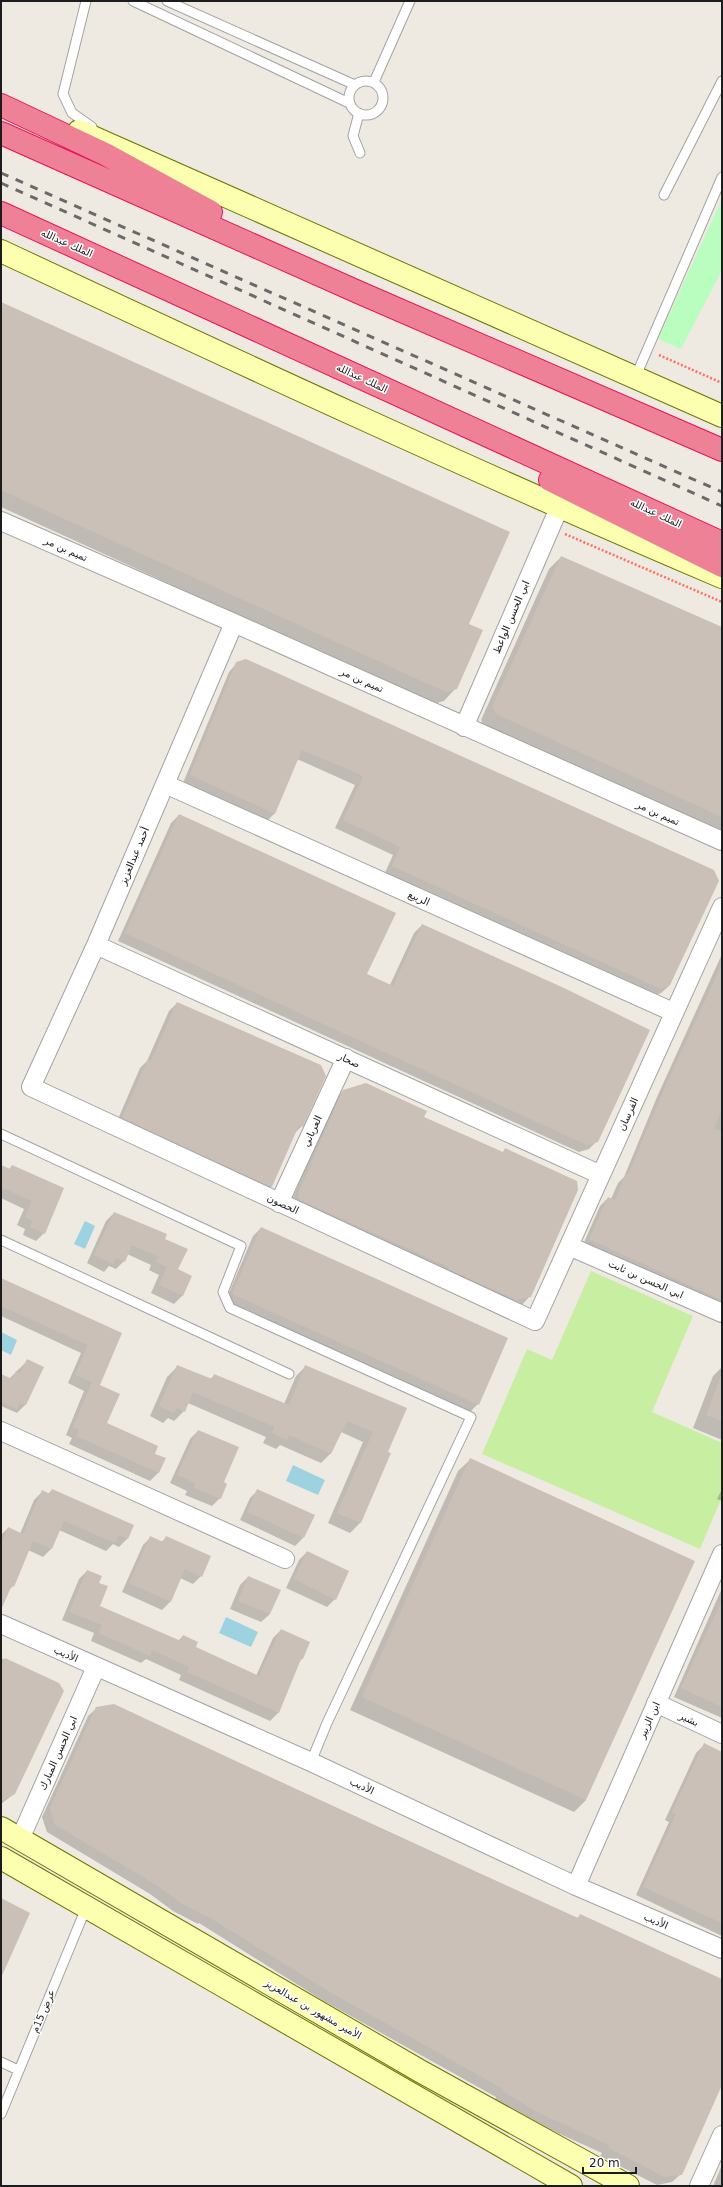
<svg xmlns="http://www.w3.org/2000/svg" width="723" height="2187" viewBox="0 0 723 2187" font-family="'DejaVu Sans','Noto Naskh Arabic',sans-serif">
<rect width="100%" height="100%" fill="#efeae1"/>
<path fill="#c7eea1" d="M591 1271 693 1316 652 1412 722 1443V1497L700 1549 482 1454 527 1349 552 1360Z"/>
<path fill="#b9febe" d="M722 199V270L681 349 658 339Z"/>
<path fill="#9dd2e1" d="M85 1221 95 1226 85 1249 74 1244Z
M1 1332 17 1340 11 1355 1 1350Z
M293 1465 325 1480 318 1495 286 1481Z
M226 1617 258 1632 251 1647 219 1633Z"/>
<path fill="#0003" d="M1 304 468 625 456 688 444 701 433 704 1 507Z
M561 557 722 629V833L484 727 481 720 549 569Z
M237 663 506 778 507 777 713 870 670 985 661 993 652 997 384 875 393 855 335 828 355 785 297 759 274 814 266 822 183 783 229 672Z
M179 815 366 974 390 985 414 933 422 925 597 1141 589 1149 579 1152 118 941 171 823Z
M722 954V1311L582 1247 600 1206 608 1198 611 1199 618 1183 624 1177 657 1097Z
M177 1003 325 1076 302 1126 294 1134 271 1187 263 1195 115 1126 140 1068 147 1061 169 1011Z
M343 1091 423 1117 502 1153 505 1150 530 1296 522 1305 508 1307 291 1202 335 1099Z
M1 1166 8 1170 12 1166 63 1189 44 1233 36 1241 23 1235 25 1229 17 1225 24 1209 1 1198Z
M114 1213 166 1234 164 1239 177 1270 191 1276 182 1296 174 1304 151 1293 159 1275 149 1270 151 1265 127 1254 124 1261 116 1269 109 1266 104 1272 87 1263 106 1221Z
M261 1228 478 1404 470 1412 225 1302 253 1236Z
M1 1279 121 1333 99 1385 105 1424 154 1454 164 1459 158 1473 150 1481 69 1444 72 1438 66 1435 84 1391 68 1383 81 1353 1 1316Z
M27 1361 25 1405 17 1413 1 1406V1375L9 1379Z
M177 1367 210 1379 214 1376 284 1404 296 1376 305 1367 406 1408 387 1452 390 1454 360 1523 350 1533 328 1523 363 1442 341 1432 331 1453 321 1463 280 1445 276 1449 263 1443 266 1437 188 1403 184 1411 174 1421 168 1418 163 1423 150 1416 167 1377Z
M722 1367V1440L693 1428 713 1376Z
M198 1431 222 1483 220 1498 212 1506 185 1495 187 1491 170 1483 190 1439Z
M471 1459 586 1800 574 1812 350 1710 458 1471Z
M722 1489V1501L717 1499Z
M52 1490 133 1526 127 1539 119 1547 113 1544 106 1551 59 1530 51 1549 43 1557 28 1550 13 1586 1 1598V1535L8 1528 20 1534 34 1500 42 1492 48 1494Z
M258 1490 303 1538 295 1546 240 1520 250 1498Z
M151 1537 161 1542 166 1538 201 1576 193 1584 180 1578 170 1602 162 1610 122 1592 143 1545Z
M307 1552 335 1599 327 1607 286 1588 299 1560Z
M87 1571 98 1583V1607L178 1641 183 1636 195 1648 256 1676 273 1638 281 1630 302 1659 299 1662 278 1713 270 1721 179 1680 181 1675 146 1659 141 1663 91 1641 94 1633 62 1620 79 1579Z
M248 1577 270 1614 261 1622 230 1609 240 1585Z
M722 1588V1718L674 1697Z
M1 1658 58 1684 14 1794 1 1804Z
M113 1705 577 1918 580 1916 722 1980V2084L681 2174 672 2182 657 2185 600 2156 602 2153 531 2121 495 2100 496 2097 322 2000 199 1923 198 1924 173 1911 150 1894 47 1832 42 1817 88 1716 97 1708Z
M704 1745 722 1753V1936L636 1895 669 1822 665 1820 696 1753Z
M722 2165V2186H713Z"/>
<path fill="#cbc0b7" d="M1 302 510 532 469 624 483 630 457 689 446 692 1 490Z
M561 556 722 627V817L496 714 492 707Z
M246 659 714 870 719 881 670 985 661 989 392 866 400 847 343 820 363 777 359 774 302 750 275 814 190 775 236 662Z
M179 814 396 913 367 974 393 986 422 924 564 988 650 1030 598 1142 587 1145 125 933Z
M722 964V1109L714 1128 722 1132V1300L589 1239 608 1197 615 1200 626 1174 628 1175 666 1085Z
M177 1002 321 1065 326 1076 303 1127 299 1125 272 1187 122 1118 148 1059 151 1061Z
M366 1083 427 1111 424 1117 503 1152 505 1148 577 1181 578 1190 531 1297 516 1300 448 1269 449 1267 300 1200 298 1194 343 1090Z
M1 1165 10 1169 12 1165 64 1188 45 1234 30 1227 33 1221 25 1217 32 1201 1 1187Z
M114 1212 167 1234 165 1239 188 1249 178 1269 192 1276 183 1296 159 1285 167 1267 156 1262 158 1257 132 1245 125 1262 116 1258 113 1264 94 1255Z
M261 1227 508 1338 479 1405 232 1294Z
M1 1278 122 1333 100 1385 120 1394 107 1423 158 1446 155 1454 166 1458 159 1473 76 1436 79 1430 73 1427 92 1382 75 1375 88 1345 1 1306Z
M27 1359 44 1367 26 1405 20 1403 17 1409 1 1402V1374L12 1379 16 1371 20 1373Z
M177 1365 212 1379 214 1374 289 1405 305 1365 407 1408 388 1452 391 1453 361 1523 337 1513 373 1432 347 1421 331 1454 289 1435 287 1440 272 1433 275 1427 193 1392 185 1412 177 1408 174 1413 159 1406Z
M721 1376H722V1421L706 1415Z
M198 1430 239 1447 224 1482 227 1484 221 1499 193 1487 195 1483 177 1475Z
M470 1458 695 1561 586 1800 362 1697Z
M52 1489 134 1525 128 1539 119 1535 115 1543 64 1521 52 1549 33 1541 14 1587 12 1585 1 1610V1543L8 1527 23 1534 42 1490 50 1494Z
M257 1489 315 1515 304 1538 247 1512Z
M150 1536 163 1542 166 1536 211 1556 202 1577 185 1569 171 1602 129 1583Z
M307 1551 349 1571 336 1600 294 1579Z
M87 1570 102 1576 99 1583 108 1586 100 1606 181 1641 183 1635 198 1642 196 1647 259 1676 281 1629 310 1642 303 1659H301L279 1713 187 1672 189 1667 152 1650 150 1656 99 1633 102 1625 69 1612Z
M248 1576 281 1590 270 1614 238 1601Z
M722 1600V1707L681 1688Z
M5 1658 59 1683 64 1691 15 1794 1 1801V1666Z
M114 1704 396 1836 578 1918 580 1914 722 1979V2085L682 2175 665 2177 608 2148 609 2145 539 2113 502 2091 503 2089 330 1992 207 1916V1917L181 1903 158 1886 54 1824 50 1808 96 1707Z
M704 1743 722 1752V1923L643 1887 676 1814 672 1812Z
M1 1898 30 1913 1 1978Z"/>
<g fill="none" stroke-linecap="round" stroke-linejoin="round">
<defs>
<path id="lane" d="M86 1 63 94 72 113 92 127
M133 1 349 103
M167 1 355 85
M349 98a17 17 0 1 1 34 0a17 17 0 1 1-34 0Z
M374 82 410 1
M359 113 353 136 360 153
M664 195 722 81
M635 378 722 177
M1 1134 241 1246 223 1292 230 1308 471 1417 327 1723 311 1762
M1 1240 289 1374
M1 2062 18 2070
M1 2114 86 1908"/>
<path id="street" d="M1 521 234 623 722 841
M234 623 96 945 31 1087 535 1321 722 907
M464 727 559 508
M165 784 673 1012
M96 945 601 1175
M279 1203 346 1058
M569 1246 722 1313
M1 1431 285 1559
M1 1624 311 1762 576 1886 722 1949
M656 1703 722 1734
M20 1839 96 1667
M576 1886 722 1554
M699 2186 722 2135"/>
<path id="secondary" d="M79 131 722 416
M1 251C240 363 479 474 722 577
M1 1828 420 2071 628 2186
M1 1858 571 2186"/>
<path id="highway" d="M1 105 105 154 211 212
M1 133 358 292 722 450
M1 213 722 543
M550 480 722 566"/>
</defs>
<use href="#lane" stroke="#a3a3a3" stroke-width="11"/>
<use href="#street" stroke="#a3a3a3" stroke-width="20"/>
<use href="#secondary" stroke="#6a7700" stroke-width="24"/>
<use href="#highway" stroke="#e6155d" stroke-width="24"/>
<path stroke="#ff7162" stroke-width="2.5" stroke-dasharray="2 2" stroke-linecap="butt" d="M659 355 722 383
M565 534 722 602"/>
<use href="#lane" stroke="#fff" stroke-width="9"/>
<use href="#street" stroke="#fff" stroke-width="18"/>
<use href="#secondary" stroke="#fbffaf" stroke-width="22"/>
<use href="#highway" stroke="#ee8196" stroke-width="22"/>
<path stroke="#6a6a6a" stroke-width="3" stroke-dasharray="8 8" stroke-linecap="butt" d="M1 173 722 492
M1 183 722 506"/>
</g>
<g text-anchor="middle" dominant-baseline="central" stroke-width="3" stroke-linejoin="round" paint-order="stroke">
<g font-size="10" fill="#1c1c1c" stroke="#fff">
<text transform="translate(67 243) rotate(24)">الملك عبدالله</text>
<text transform="translate(362 378) rotate(25)">الملك عبدالله</text>
<text transform="translate(656 513) rotate(25)">الملك عبدالله</text>
<text transform="translate(66 549) rotate(24)">تميم بن مر</text>
<text transform="translate(511 617) rotate(-67)">ابي الحسن الواعظ</text>
<text transform="translate(362 680) rotate(24)">تميم بن مر</text>
<text transform="translate(658 813) rotate(24)">تميم بن مر</text>
<text transform="translate(134 856) rotate(-67)">أحمد عبدالعزيز</text>
<text transform="translate(419 898) rotate(24)">الربيع</text>
<text transform="translate(349 1060) rotate(25)">صحار</text>
<text transform="translate(628 1114) rotate(-66)">الفرسان</text>
<text transform="translate(312 1131) rotate(-65)">العرباني</text>
<text transform="translate(283 1204) rotate(25)">الحصون</text>
<text transform="translate(646 1279) rotate(24)">ابي الحسن بن ثابت</text>
<text transform="translate(66 1654) rotate(24)">الأديب</text>
<text transform="translate(689 1719) rotate(25)">بشير</text>
<text transform="translate(649 1720) rotate(-66)">ابن الزبير</text>
<text transform="translate(58 1753) rotate(-66)">ابي الحسن المبارك</text>
<text transform="translate(362 1786) rotate(25)">الأديب</text>
<text transform="translate(656 1921) rotate(23)">الأديب</text>
<text transform="translate(313 2009) rotate(30)">الأمير مشهور بن عبدالعزيز</text>
<text transform="translate(43 2011) rotate(-67)">عرض 15م</text>
</g>
</g>
<rect width="723" height="2187" fill="none" stroke="#1c1c1c" stroke-width="4"/>
<path d="M583 2167v6h53v-6" fill="none" stroke="#1c1c1c" stroke-width="2"/>
<text x="589" y="2167" font-size="12" fill="#1c1c1c" stroke="#ffffff" stroke-width="3" paint-order="stroke">20 m</text>
</svg>
